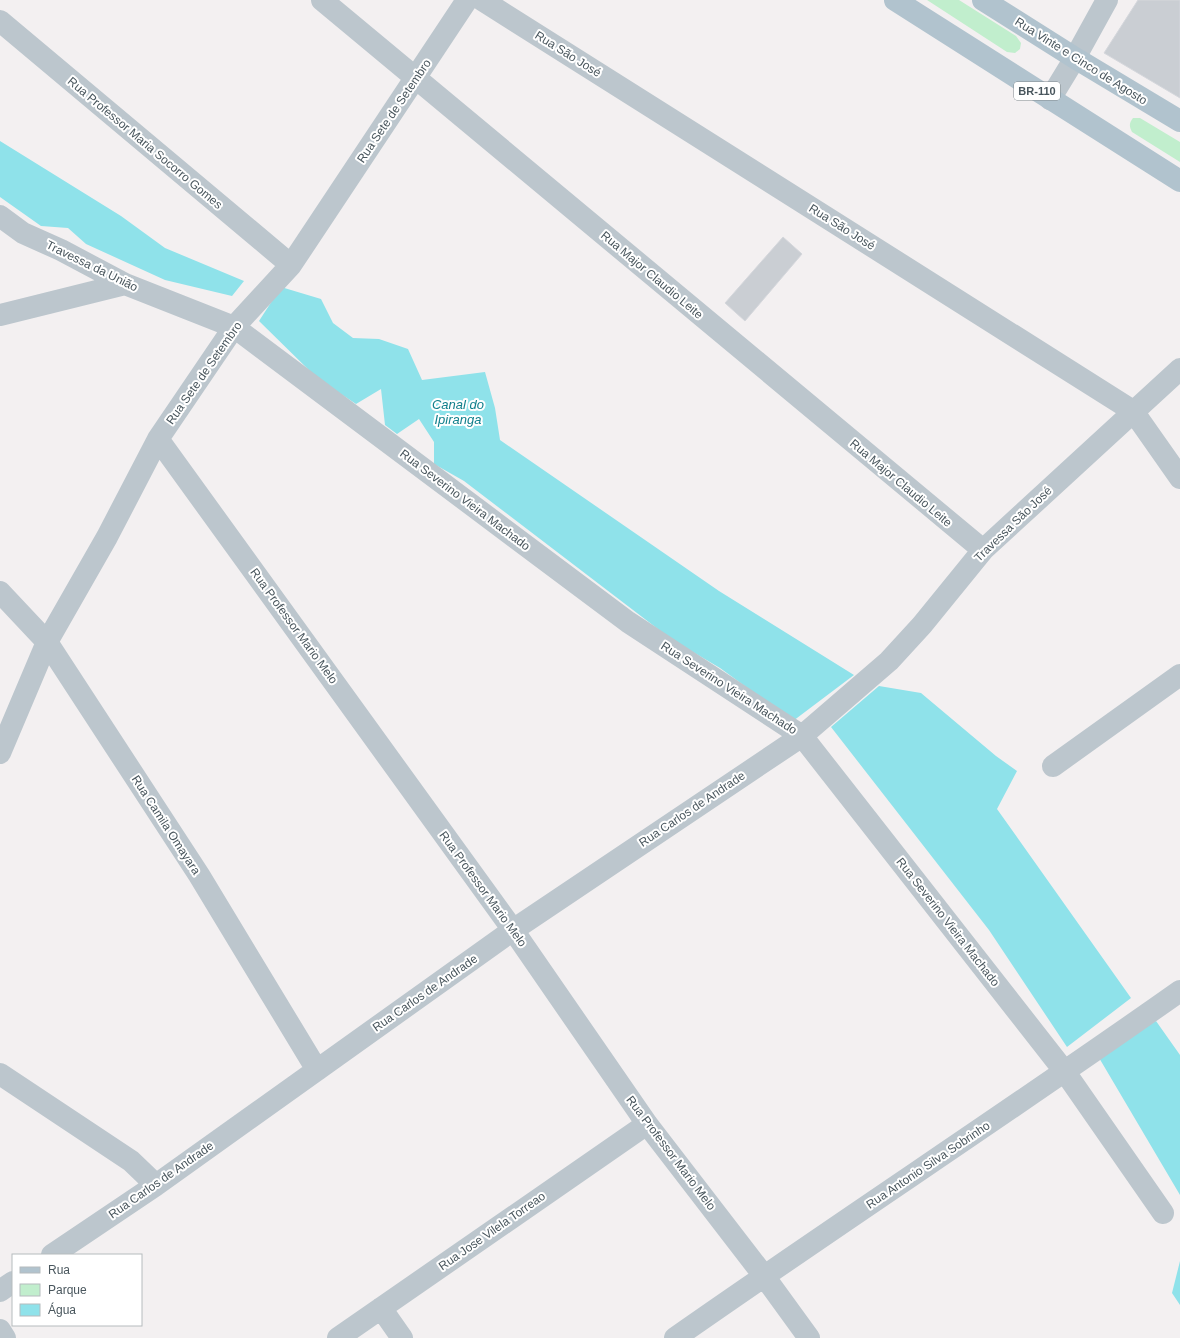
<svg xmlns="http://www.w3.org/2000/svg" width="1180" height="1338" viewBox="0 0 1180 1338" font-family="Arial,sans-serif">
<rect width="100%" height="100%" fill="#f3f0f1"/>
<path fill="#c1eecd" d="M927 0H959L1016 36 1021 43 1020 49 1015 53 1007 52Z
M1133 118H1140L1180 142V162L1132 132C1129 126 1129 123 1133 118Z"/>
<path fill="#8fe2ea" d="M0 141 121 216 165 248 244 281 232 296 165 280 86 244 68 228 41 226 0 197Z
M281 287 321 299 333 323 353 338 379 339 408 349 422 380 485 372 495 408 500 440 719 591 854 675 793 721 720 668 671 639 464 481 434 464V442L419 419 397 434 385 425 381 389 356 404 317 378 259 321Z
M879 686 921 693 996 756 1017 771 997 809 1131 998 1067 1047 989 930 831 727Z
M1156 1021 1180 1055V1195L1095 1051Z
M1180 1261V1305L1172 1293Z"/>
<path fill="#caced3" stroke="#d5d7dc" d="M1138 0H1180V98L1104 53Z
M783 237 802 254 745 321 725 303Z"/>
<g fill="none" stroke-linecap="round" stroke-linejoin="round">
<path stroke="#bcc6cd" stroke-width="22" d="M322 0 983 550
M482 0 1133 411 1180 478
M0 21 291 265
M1050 99 1075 58 1107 0
M0 216 23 233 61 250 125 284 234 327 628 622 802 736 1065 1072 1163 1213
M0 315 125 284
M158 439 513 930 647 1124 764 1276 809 1338
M0 592 47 642 199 875 317 1070
M0 753 47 642 107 537 158 439 234 327 291 265 467 0
M1053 766 1180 675
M0 1074 131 1161 156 1185
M52 1255 156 1185 513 930 802 736 889 661 922 625 983 550 1180 369
M0 1291 13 1282
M381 1308 402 1338
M0 1330 5 1338
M338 1338 647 1124
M675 1338C842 1221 1013 1109 1180 991"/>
<path stroke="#b1c3ce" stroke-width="22" d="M895 0 1180 181
M983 0 1075 58 1180 121"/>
</g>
<g text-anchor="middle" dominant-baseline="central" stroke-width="4" stroke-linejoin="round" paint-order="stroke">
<rect fill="#fff" stroke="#80898e" stroke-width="1" x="1014" y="82" width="46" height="18" rx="3"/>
<g font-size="11" font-weight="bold" fill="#49565d">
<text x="1037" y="91">BR-110</text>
</g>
<g font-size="12" fill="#49565d" stroke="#fff">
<text transform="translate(568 54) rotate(32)">Rua São José</text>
<text transform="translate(1081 61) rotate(32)">Rua Vinte e Cinco de Agosto</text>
<text transform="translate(394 111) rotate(-56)">Rua Sete de Setembro</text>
<text transform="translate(145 143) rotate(40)">Rua Professor Maria Socorro Gomes</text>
<text transform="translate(842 227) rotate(32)">Rua São José</text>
<text transform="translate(92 266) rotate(26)">Travessa da União</text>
<text transform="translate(652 275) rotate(40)">Rua Major Claudio Leite</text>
<text transform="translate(204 373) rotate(-55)">Rua Sete de Setembro</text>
<text transform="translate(901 483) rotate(40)">Rua Major Claudio Leite</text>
<text transform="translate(465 500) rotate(37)">Rua Severino Vieira Machado</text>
<text transform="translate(1013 524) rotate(-44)">Travessa São José</text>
<text transform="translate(294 626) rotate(54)">Rua Professor Mario Melo</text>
<text transform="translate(729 688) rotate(33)">Rua Severino Vieira Machado</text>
<text transform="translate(692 809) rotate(-34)">Rua Carlos de Andrade</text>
<text transform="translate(166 825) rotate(57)">Rua Camila Omayara</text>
<text transform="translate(483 889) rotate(54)">Rua Professor Mario Melo</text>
<text transform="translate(948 922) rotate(52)">Rua Severino Vieira Machado</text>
<text transform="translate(425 993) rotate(-35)">Rua Carlos de Andrade</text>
<text transform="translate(671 1153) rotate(53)">Rua Professor Mario Melo</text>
<text transform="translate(928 1165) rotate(-34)">Rua Antonio Silva Sobrinho</text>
<text transform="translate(161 1180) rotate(-35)">Rua Carlos de Andrade</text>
<text transform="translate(492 1231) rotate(-35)">Rua Jose Vilela Torreao</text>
</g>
<g font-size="13" font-style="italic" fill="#107f8b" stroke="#fff">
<text x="458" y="404">Canal do<tspan x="458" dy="15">Ipiranga</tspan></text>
</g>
</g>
<rect x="12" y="1254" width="130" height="72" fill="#ffffff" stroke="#b6bbbe"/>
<rect x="20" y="1267" width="20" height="6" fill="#b1c3ce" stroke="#b6bbbe"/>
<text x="48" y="1274" font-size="12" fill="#49565d">Rua</text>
<rect x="20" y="1284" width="20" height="12" fill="#c1eecd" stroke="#b6bbbe"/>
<text x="48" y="1294" font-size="12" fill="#49565d">Parque</text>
<rect x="20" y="1304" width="20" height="12" fill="#8fe2ea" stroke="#b6bbbe"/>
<text x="48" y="1314" font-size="12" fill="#49565d">Água</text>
</svg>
